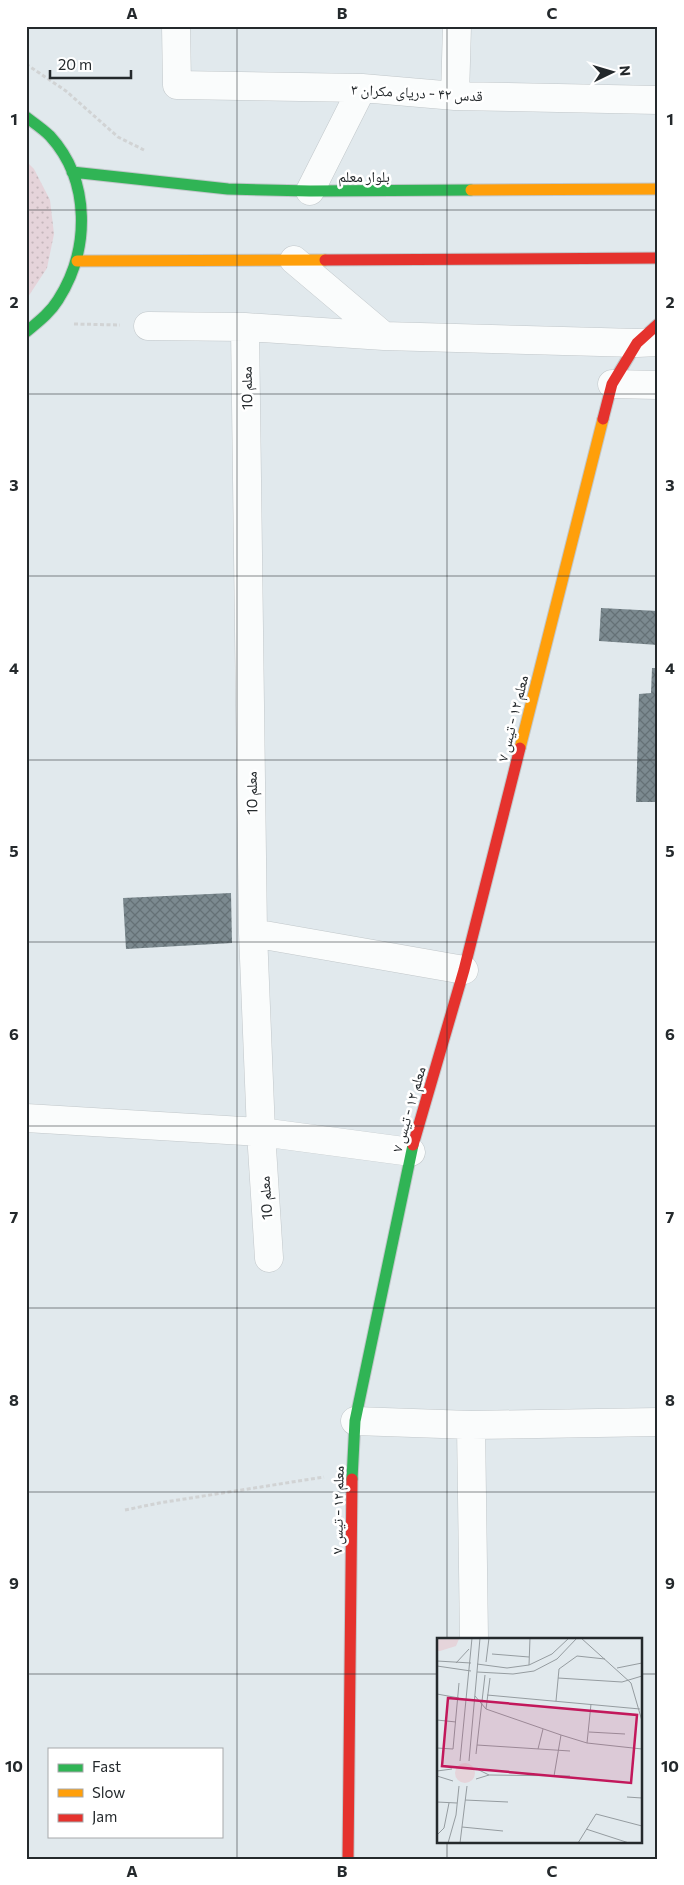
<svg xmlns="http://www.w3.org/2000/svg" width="684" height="1885" viewBox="0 0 684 1885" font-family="Commissioner,'Noto Naskh Arabic',sans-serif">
<defs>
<pattern id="grass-dots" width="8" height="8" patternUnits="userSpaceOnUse" patternTransform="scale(1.25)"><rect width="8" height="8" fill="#e5d4da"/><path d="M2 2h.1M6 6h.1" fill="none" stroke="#c4b6bb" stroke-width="1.8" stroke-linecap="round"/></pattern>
<pattern id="building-cross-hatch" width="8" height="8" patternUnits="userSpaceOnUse" patternTransform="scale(1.25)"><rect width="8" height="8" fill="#7c8a90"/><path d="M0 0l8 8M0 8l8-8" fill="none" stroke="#657176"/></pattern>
</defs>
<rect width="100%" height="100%" fill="#e1e9ed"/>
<path fill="url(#grass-dots)" d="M26 161 34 169 50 200 54 234 47 268 26 300Z"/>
<path fill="url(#building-cross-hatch)" d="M601 608 658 611V645L599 641Z
M652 668H658V802H636L639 694 651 693Z
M231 893 232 943 126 949 123 898Z"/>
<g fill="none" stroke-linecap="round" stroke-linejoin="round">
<defs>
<path id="street" d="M176 26 177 85 362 88 455 96 658 100
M455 96 457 26
M310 191 362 88
M294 260 384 336
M148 326 245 327 384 336 637 343 658 342
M245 327 253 933 261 1132 269 1258
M612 384 658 385
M253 933 464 970
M26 1118 261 1132 411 1152
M355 1421 471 1425 658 1422
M471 1425 474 1639"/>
<path id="fast" d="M26 117C34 123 43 129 50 136 91 181 90 250 58 300 50 313 38 322 26 332
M72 172 228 189 310 191 471 190
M352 1479 355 1421 413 1145"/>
<path id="slow" d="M471 190 658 189
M77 261 325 260
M520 748 603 419"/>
<path id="jam" d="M325 260 658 258
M603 419 612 384 637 343 658 324
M413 1145 464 970 520 748
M348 1859 352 1479"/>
</defs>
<use href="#street" stroke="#c1c7ca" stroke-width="29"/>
<use href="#fast" stroke="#c1c7ca" stroke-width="13"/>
<use href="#slow" stroke="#c1c7ca" stroke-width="13"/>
<use href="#jam" stroke="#c1c7ca" stroke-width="13"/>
<path stroke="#d1d3d4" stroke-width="3" stroke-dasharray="4 2.5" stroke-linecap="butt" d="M26 64 66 91 118 137 144 150
M74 324 120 325
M125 1510 159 1503 324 1477"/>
<use href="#street" stroke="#fafcfc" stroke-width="28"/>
<use href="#fast" stroke="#30b455" stroke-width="11"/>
<use href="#slow" stroke="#ff9f0a" stroke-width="11"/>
<use href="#jam" stroke="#e5322d" stroke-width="11"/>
</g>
<path fill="none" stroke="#24292c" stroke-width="1" stroke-opacity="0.55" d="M237 26V1859M447 26V1639M26 210H658M26 394H658M26 576H658M26 760H658M26 942H658M26 1126H658M26 1308H658M26 1492H658M26 1674H438M640 1674H658M447 1841V1859"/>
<g text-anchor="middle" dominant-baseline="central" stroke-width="5" stroke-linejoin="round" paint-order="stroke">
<g font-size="15" fill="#24292c" stroke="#fff">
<text transform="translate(417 92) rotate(3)">قدس ۴۲ - دریای مکران ۳</text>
<text x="364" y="176">بلوار معلم</text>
<text transform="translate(246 388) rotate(-91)">معلم 10</text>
<text transform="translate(512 718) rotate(-76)">معلم ۱۲ - تیس ۷</text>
<text transform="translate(251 793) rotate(-91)">معلم 10</text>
<text transform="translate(408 1109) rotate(-74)">معلم ۱۲ - تیس ۷</text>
<text transform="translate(265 1198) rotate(-94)">معلم 10</text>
<text transform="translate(337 1510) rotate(-89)">معلم ۱۲ - تیس ۷</text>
</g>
</g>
<g transform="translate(437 1638)">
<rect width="205" height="205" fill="#e1e9ed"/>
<path d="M18 135a10 10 0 1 1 20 0a10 10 0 1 1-20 0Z" fill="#e5d4da"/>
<path d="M0 1V0L22 1 19 8 3 13H0Z" fill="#e5d4da"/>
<path fill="none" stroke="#959ca0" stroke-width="1" d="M144 0 194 45 205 83M55 16 92 19M0 23 34 25M49 24 52 0M19 25 32 11M40 26 70 30 92 27 115 16 132 0M92 27 93 0M0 28 34 33M180 30 205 25M40 34 76 36 97 33 120 21 140 0M121 40 185 44 205 38M0 56 22 60M50 57 203 71M38 58 49 71 124 97 150 105 205 111M119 63 122 31 140 18 168 21M49 71 53 40M0 82 19 84M152 94 188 96M150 105 154 66M40 107 133 113M0 110 16 111 22 45M101 111 106 91M39 116 48 37M23 123 35 0M32 123 43 0M0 133 15 131M52 137 133 138M0 138 16 143M117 138 124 97M39 141 52 137 40 131M190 159 205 160M28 162 71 164M0 164 20 165M25 189 66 193M149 191 192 205M0 197 7 190 12 165M11 205 19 177 22 148M23 205 30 148M141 205 159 176 205 188"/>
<path fill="#c2185b" fill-opacity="0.15" stroke="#c2185b" stroke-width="2.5" d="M11 60 200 77 194 145 5 128Z"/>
<rect width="205" height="205" fill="none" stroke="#24292c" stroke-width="2.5"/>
</g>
<rect width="684" height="1885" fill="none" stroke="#ffffff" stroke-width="55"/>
<rect x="48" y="1748" width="175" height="90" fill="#ffffff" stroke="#a7a9ab"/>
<rect x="58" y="1764" width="25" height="8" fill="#30b455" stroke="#a7a9ab"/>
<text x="92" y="1772" font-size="15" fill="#24292c">Fast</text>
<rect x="58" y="1789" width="25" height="8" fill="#ff9f0a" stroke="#a7a9ab"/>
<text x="92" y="1798" font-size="15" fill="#24292c">Slow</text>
<rect x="58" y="1814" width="25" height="8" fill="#e5322d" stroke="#a7a9ab"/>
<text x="92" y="1822" font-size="15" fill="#24292c">Jam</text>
<g transform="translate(612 72) rotate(85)" stroke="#ffffff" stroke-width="4" paint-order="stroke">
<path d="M0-4L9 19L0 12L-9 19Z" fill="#24292c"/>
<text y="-8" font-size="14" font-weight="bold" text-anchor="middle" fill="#24292c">N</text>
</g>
<path d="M50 70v8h81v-8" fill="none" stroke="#24292c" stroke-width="2.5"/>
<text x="58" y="70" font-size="15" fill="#24292c" stroke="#ffffff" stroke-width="4" paint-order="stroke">20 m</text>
<rect x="28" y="28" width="628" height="1830" fill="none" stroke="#24292c" stroke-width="2"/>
<g font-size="16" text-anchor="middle" font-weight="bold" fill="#24292c">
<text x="132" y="19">A</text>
<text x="342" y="19">B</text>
<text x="552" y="19">C</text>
<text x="14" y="125">1</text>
<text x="670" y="125">1</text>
<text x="14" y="308">2</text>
<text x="670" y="308">2</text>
<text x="14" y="491">3</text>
<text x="670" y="491">3</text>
<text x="14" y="674">4</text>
<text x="670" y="674">4</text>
<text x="14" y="857">5</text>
<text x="670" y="857">5</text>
<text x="14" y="1040">6</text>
<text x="670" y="1040">6</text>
<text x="14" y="1223">7</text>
<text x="670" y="1223">7</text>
<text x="14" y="1406">8</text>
<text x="670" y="1406">8</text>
<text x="14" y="1589">9</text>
<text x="670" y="1589">9</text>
<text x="14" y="1772">10</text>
<text x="670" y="1772">10</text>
<text x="132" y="1877">A</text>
<text x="342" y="1877">B</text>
<text x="552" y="1877">C</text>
</g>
</svg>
